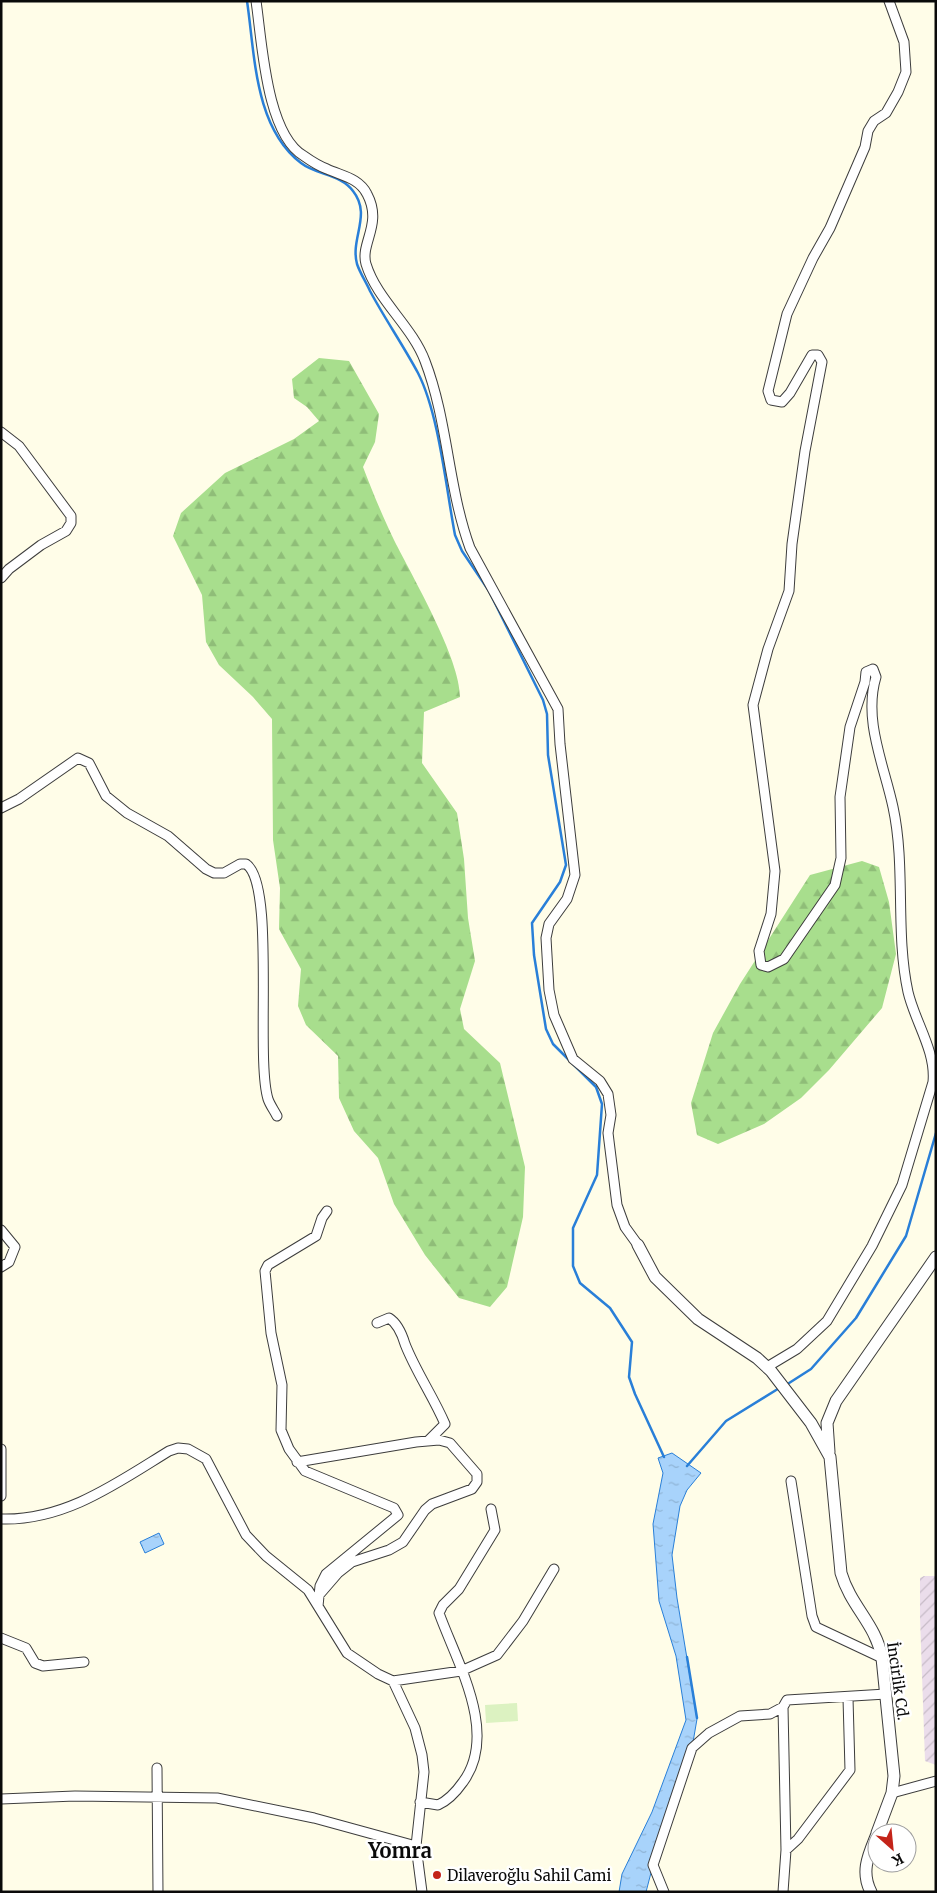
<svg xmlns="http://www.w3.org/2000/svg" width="937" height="1893" viewBox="0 0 937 1893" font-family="Merriweather,serif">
<defs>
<pattern id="industrial-furrows" width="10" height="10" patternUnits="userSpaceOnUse" patternTransform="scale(1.25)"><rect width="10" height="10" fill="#ebddeb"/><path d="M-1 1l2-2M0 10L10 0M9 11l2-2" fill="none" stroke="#c8bcc8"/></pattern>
<pattern id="forest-firs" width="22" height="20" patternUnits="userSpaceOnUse" patternTransform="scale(1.25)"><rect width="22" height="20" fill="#a8de8d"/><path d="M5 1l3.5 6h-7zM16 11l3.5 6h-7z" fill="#8fbd78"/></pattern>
<pattern id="water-ripples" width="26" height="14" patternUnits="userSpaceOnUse" patternTransform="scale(1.25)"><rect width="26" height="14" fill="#a8d3fb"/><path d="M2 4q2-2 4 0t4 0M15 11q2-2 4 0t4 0" fill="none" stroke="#8fb4d6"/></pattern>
</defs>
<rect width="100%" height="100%" fill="#fffde8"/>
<path fill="url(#industrial-furrows)" d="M924 1576H936V1765L925 1761 920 1617V1578Z"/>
<path fill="url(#forest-firs)" d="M319 358 349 361 379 414 375 442 363 467C372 491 383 517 394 540 413 578 460 658 460 697L424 712 422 763 457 813 464 859 468 918 475 961 460 1009 464 1029 500 1063 525 1167 523 1217 507 1287 490 1307 459 1298 425 1255 394 1204 378 1158 354 1131 339 1098 338 1056 306 1025 298 1006 301 969 279 929 280 888 273 840 272 719 253 697 219 665 206 642 202 595 173 536 181 513 225 473 294 439 319 421 307 407 294 398 292 379Z
M862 861 879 867 889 902 896 954 882 1008 829 1070 801 1098 764 1124 718 1144 697 1135 691 1103 713 1033 740 984 810 875Z"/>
<path fill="#dcf2c1" d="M517 1703 518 1721 486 1723 485 1705Z"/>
<path fill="url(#water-ripples)" stroke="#297fd8" d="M672 1453 701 1473 687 1490 680 1506 672 1555 677 1598 697 1719 692 1748 653 1865 646 1892H619L622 1874 652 1812 686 1720 676 1656 659 1601 653 1524 663 1473 658 1458Z
M159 1533 164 1544 145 1553 140 1542Z"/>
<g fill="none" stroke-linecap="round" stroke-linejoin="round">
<path stroke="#297fd8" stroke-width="2.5" d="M247 1C255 54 254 127 301 163 316 175 341 174 353 191 372 215 350 238 357 264 360 273 366 282 370 291 385 319 403 345 418 373 439 414 446 488 455 535L462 551 489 591 543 700 547 714 548 755 566 865 560 882 532 923 534 955 546 1029 553 1044 596 1087 602 1104 597 1175 573 1228V1266L580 1283 610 1308 632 1342 629 1377 635 1394 664 1457
M786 1385 811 1369 856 1318 906 1236 936 1133
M687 1466 726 1421 781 1387
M687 1657 697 1718"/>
<defs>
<path id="minor" d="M256 1C262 41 266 134 304 156 311 161 319 166 327 169 342 176 359 178 367 194 383 224 360 243 366 264 377 300 412 326 425 361 448 421 448 488 470 548L558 709 560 744 575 875 567 899 549 924 546 938 549 990 554 1015 573 1059 600 1081 608 1094 611 1115 608 1133 617 1205 625 1227 638 1245
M1 432 19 446 71 516V523L66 531 41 545 9 569 1 578
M1 808 19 799 78 758 89 763 106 796 127 813 168 836 206 869 214 873H224L240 864H246C276 883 255 1057 268 1099 270 1105 274 1110 277 1116
M1 1230 15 1247 9 1262 1 1267
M377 1323 389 1318C397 1323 402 1334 405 1344 416 1372 433 1396 445 1424L428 1441
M767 1367 797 1349 827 1321 872 1246 902 1185 933 1082C936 1051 915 1022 908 992 895 932 906 867 893 807 884 765 863 720 876 677L873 669 866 672 865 682 850 727 840 797 841 858 835 885 784 959 768 967 761 965 759 951 771 914 775 871 753 705 768 649 789 591 792 544 805 451 822 362 818 355H812L790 393 782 402 771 400 768 391 787 314 813 258 830 228 865 147 868 131 874 121 886 113 898 92 906 72 904 42 889 1
M1 1449V1496
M297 1462 416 1442 439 1440 450 1443 477 1474V1482L472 1489 432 1504 425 1510 403 1542 389 1550 352 1562 338 1573 319 1595
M791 1481 812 1616 816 1627 882 1658
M1 1519C65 1521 117 1483 169 1451L178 1448 188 1449 206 1459 246 1535 266 1556 308 1590 347 1653 378 1674 393 1681
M318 1606 320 1586 326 1574 398 1515 394 1508 305 1471 289 1449 281 1430 282 1385 271 1333 265 1271 268 1265 316 1236 322 1218 327 1211
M1 1638 26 1648 35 1663 43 1666 84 1662
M157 1768 158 1892
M892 1793 936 1781
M1 1799 75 1796 217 1798 314 1818 416 1846
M420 1802 438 1805C449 1800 456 1792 463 1782 499 1733 457 1663 439 1613L443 1605 459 1589 495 1530 491 1509
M786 1850 798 1839 850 1770 848 1698
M422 1892 416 1846 424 1772 422 1755 415 1728 393 1681 461 1671 497 1655 523 1621 554 1569
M664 1892 653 1865 692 1748 709 1733 740 1716 770 1714 783 1707
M783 1892 786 1850 783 1707 787 1700 886 1694"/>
<path id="tertiary" d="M638 1245 655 1277 698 1319 757 1358 771 1371 811 1423 830 1457 841 1573C851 1607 876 1624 882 1658L894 1776 892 1793 877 1833
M829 1452 827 1423 836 1401 936 1257
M871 1892C860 1871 869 1854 877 1834"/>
</defs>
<use href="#minor" stroke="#3d3d3d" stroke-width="11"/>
<use href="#tertiary" stroke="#3d3d3d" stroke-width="13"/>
<use href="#minor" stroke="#fff" stroke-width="9"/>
<use href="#tertiary" stroke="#fff" stroke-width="11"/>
</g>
<circle fill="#c42419" stroke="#fff" stroke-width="2" cx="437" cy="1875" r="5"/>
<g text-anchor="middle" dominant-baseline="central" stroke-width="5" stroke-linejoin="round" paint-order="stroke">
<g font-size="15" fill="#0a0a0a" stroke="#fff">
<text transform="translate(898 1681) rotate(82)">İncirlik Cd.</text>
</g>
<g font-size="15" fill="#0a0a0a" stroke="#fff" text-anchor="start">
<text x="447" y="1875">Dilaveroğlu Sahil Cami</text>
</g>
<g font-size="20" font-weight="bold" fill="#0a0a0a" stroke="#fff">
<text x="400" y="1850">Yomra</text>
</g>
</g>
<rect width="937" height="1893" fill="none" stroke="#0a0a0a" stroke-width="5"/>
<g transform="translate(892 1848) rotate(153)"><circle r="24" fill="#ffffff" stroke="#9d9d9d"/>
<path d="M0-4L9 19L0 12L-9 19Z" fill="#c42419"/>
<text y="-8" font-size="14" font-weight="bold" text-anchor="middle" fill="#0a0a0a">K</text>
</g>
</svg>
